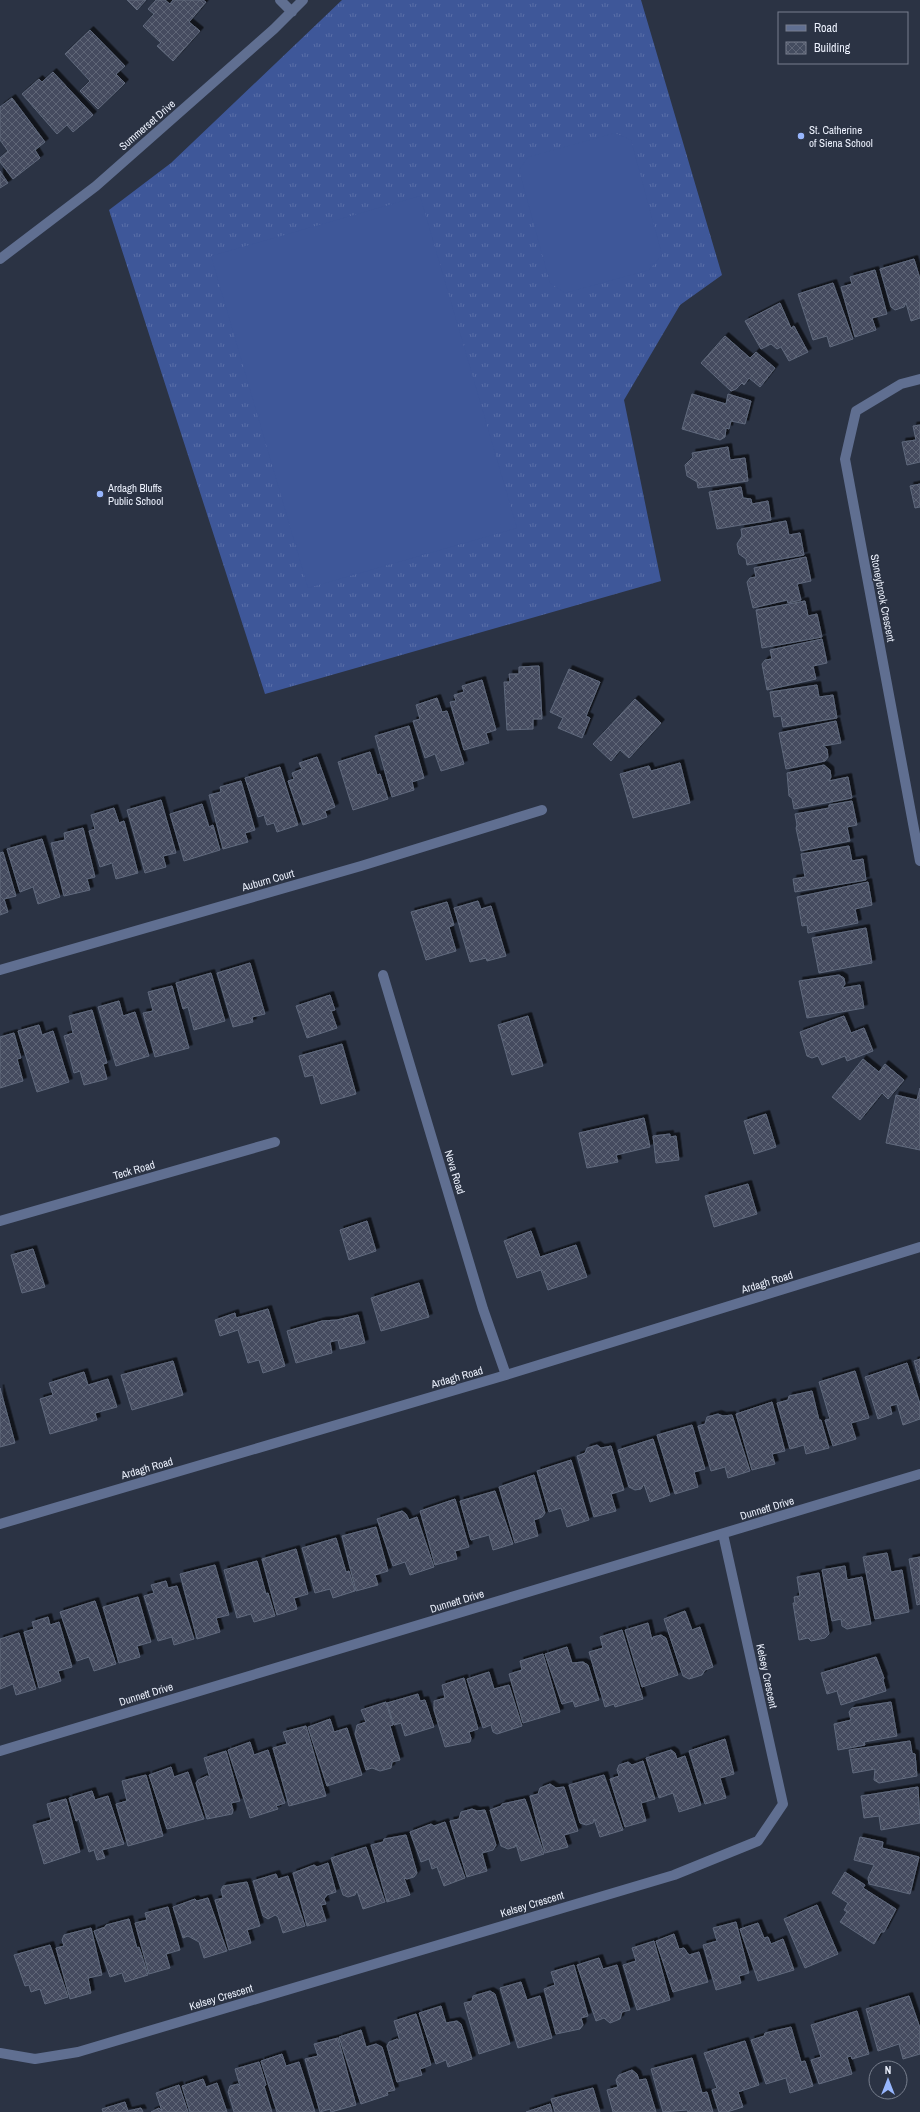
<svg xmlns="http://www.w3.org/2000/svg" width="920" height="2112" viewBox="0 0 920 2112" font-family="'Archivo Narrow',sans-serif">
<defs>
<pattern id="grass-tufts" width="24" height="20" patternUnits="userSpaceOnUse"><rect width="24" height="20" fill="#3e5799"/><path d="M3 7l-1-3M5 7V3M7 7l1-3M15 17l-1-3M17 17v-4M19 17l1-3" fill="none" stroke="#5a6fa8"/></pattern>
<pattern id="building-cross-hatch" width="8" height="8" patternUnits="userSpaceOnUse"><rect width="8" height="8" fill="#444c5f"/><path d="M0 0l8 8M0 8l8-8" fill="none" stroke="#5f6677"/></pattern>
<filter id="shadow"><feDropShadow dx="3.5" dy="-3.5" stdDeviation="0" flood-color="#0009"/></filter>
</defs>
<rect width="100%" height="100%" fill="#2b3344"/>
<path fill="url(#grass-tufts)" d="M342 0H641L722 275 680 305 624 400 661 581 265 694 109 210 171 163Z"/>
<path fill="#3e5799" d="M615 133 631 140 662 255 649 270 565 293 550 283 519 170 528 157Z
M420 196 517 528 308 588 211 256Z"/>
<path fill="url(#building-cross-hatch)" stroke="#60697d" filter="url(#shadow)" d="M127 0H146L137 10Z
M156 0H165L170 4 173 0H203L206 2 189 22 200 31 173 61 157 46 161 43 143 26 154 14 148 9Z
M90 30 125 66 116 74 125 83 98 109 80 91 90 81 65 54Z
M53 72 93 115 73 132 67 125 57 134 22 94 39 79 42 82Z
M12 98 45 142 35 150 40 158 13 179 0 162V158L8 151 0 140V107Z
M0 171 8 183 0 188Z
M914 259 920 279V318L911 321 906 303 904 307 895 310 891 307 880 269Z
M875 270 887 314 872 318 876 330 855 337 841 287 852 284 850 277Z
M833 283 853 339 830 347 827 336 813 340 798 294Z
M780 303 791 328 794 326 808 352 789 361 781 347 777 349 771 344 761 349 745 321Z
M725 336 750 358 756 352 775 368 760 387 749 378 744 385 742 383 736 389 731 391 701 363Z
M692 394 726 404 728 394 751 401 745 424 731 421 729 429 726 428 725 437 720 440 682 429Z
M920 425V462L907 465 902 442 916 440 913 426Z
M728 447 730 460 745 458 748 481 698 488 697 482 687 476 685 465 693 457 692 453Z
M920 484V507L915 508 910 486Z
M741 487 743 498 751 499 752 504 768 501 771 520 717 529 709 492Z
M786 521 789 535 800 533 804 555 747 565 746 559 739 554 737 544 742 536 741 529Z
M806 557 811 581 797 584 801 600 788 603 787 600 753 608 747 582 750 578 756 577 754 568Z
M805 601 808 616 817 614 822 637 762 648 756 610Z
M822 639 827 663 813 666 816 679 767 690 762 664 765 660 772 659 770 650Z
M539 666 542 719H533V729L507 730 504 682H510L509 674H519V667Z
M569 669 600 682 586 716 590 718 582 738 558 728 563 718 550 712Z
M482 680 496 730 486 733 489 743 464 750 450 702 456 701 454 695 464 692 462 686Z
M817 685 819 697 833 695 837 718 783 727 781 716 774 717 770 692Z
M437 698 442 712 447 711 464 764 441 771 435 754 425 758 413 721 420 719 416 705Z
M635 699 661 723 629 758 620 750 611 761 593 744Z
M836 721 841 743 823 746 827 749 828 757 825 761 786 769 779 733Z
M409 726 424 778 412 782 414 790 392 797 375 736Z
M370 752 377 775 380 774 388 799 353 810 338 762Z
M317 757 335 807 325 811 327 817 303 825 288 781 294 779 292 773 302 769 299 763Z
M680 763 690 803 633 818 620 774 649 766 651 771Z
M824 765 830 770 831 777 829 781 848 777 852 798 794 809 792 798 789 796 787 773Z
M280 767 298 825 277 832 274 823 267 825 264 815 258 817 245 778Z
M241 781 255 830 245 833 248 842 223 849 209 795 221 792 220 787Z
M161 800 176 853 163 856 166 867 145 873 127 810Z
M852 801 857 825 847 827 850 841 801 851 796 828 797 825 795 814 829 808V805Z
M202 804 209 827 213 825 220 850 184 861 170 814Z
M114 808 119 823 124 821 138 873 116 879 112 863 100 867 89 831 95 829 91 815Z
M83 828 95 877 87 879 90 890 64 896 51 843 65 840 64 833Z
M42 839 60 897 38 904 33 887 20 892 7 849Z
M849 846 852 861 863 859 866 880 795 892 793 879 805 877 801 854Z
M3 852 16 896 4 899 8 912 0 915V853Z
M868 882 872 905 855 909 858 923 808 933 807 925 802 926 797 897Z
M478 901 481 909 491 906 506 956 487 961 486 958 470 962 454 908Z
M447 902 454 925 449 927 456 951 426 960 411 912Z
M866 928 872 963 819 973 812 938Z
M250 963 265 1014 252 1017 253 1022 233 1027 217 973Z
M211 973 225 1021 194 1030 188 1007 183 1009 176 983Z
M839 975 844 978 845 984 842 988 860 985 864 1008 807 1018 799 981Z
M172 986 189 1048 155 1057 143 1013 153 1011 148 992Z
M330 995 335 1010 331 1011 337 1028 307 1038 296 1006Z
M119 1001 123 1016 135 1012 149 1056 116 1066 98 1007Z
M92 1010 107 1063 103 1064 107 1079 84 1085 80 1071 74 1073 64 1036 73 1033 69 1016Z
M528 1016 543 1066 512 1075 498 1025Z
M844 1016 851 1033 864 1028 873 1051 847 1061 845 1056 822 1065 818 1056 812 1058 807 1056 800 1032Z
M39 1025 42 1035 53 1031 69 1082 37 1092 18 1031Z
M14 1033 21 1058 17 1059 23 1081 0 1088V1037Z
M342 1044 356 1094 321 1104 313 1075 305 1077 299 1056Z
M863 1059 879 1072 885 1064 904 1080 888 1099 882 1093 860 1120 832 1097Z
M920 1088V1150L886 1143 896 1095 917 1100Z
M766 1114 776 1147 754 1154 744 1121Z
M644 1118 650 1147 616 1155 618 1162 587 1168 579 1133Z
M670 1134V1137L676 1136 679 1160 656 1163 653 1136Z
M748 1184 757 1214 714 1227 705 1196Z
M367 1221 376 1251 349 1260 340 1230Z
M531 1231 540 1257 576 1245 587 1277 548 1290 541 1270 517 1278 504 1241Z
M33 1249 45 1287 22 1293 11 1255Z
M419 1283 429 1317 381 1331 371 1298Z
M268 1309 285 1366 263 1373 259 1360 248 1363 238 1330 220 1336 215 1320 235 1313 236 1318Z
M358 1315 365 1343 340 1349 338 1340 330 1342 332 1353 296 1363 287 1331 322 1321 337 1320Z
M920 1359V1383L914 1361Z
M173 1361 183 1395 132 1410 121 1375Z
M907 1363 920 1404V1419L903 1425 897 1404 890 1406 892 1414 878 1419 865 1377Z
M855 1371 869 1418 851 1423 856 1439 833 1446 825 1420 830 1419 819 1382Z
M84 1372 88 1385 108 1379 117 1407 95 1413 97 1420 50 1434 40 1399 53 1395 49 1383Z
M0 1388 15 1443 0 1447Z
M812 1391 819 1420H821L829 1448 806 1454 804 1445 790 1449 777 1403 788 1400 789 1396Z
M772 1402 785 1451 772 1454 775 1464 752 1470 736 1414Z
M718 1414 723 1416 732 1415 750 1471 728 1478 725 1467 711 1471 698 1426 705 1424 707 1417Z
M692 1425 705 1469 694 1472 698 1487 675 1494 657 1435Z
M653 1439 670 1495 650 1502 644 1484 641 1489 635 1490 629 1487 618 1450Z
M597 1445 601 1448 611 1446 624 1490 611 1494 616 1511 594 1517 577 1456 585 1453 587 1448Z
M571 1460 589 1520 567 1527 561 1508 549 1512 537 1471Z
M534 1475 545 1513 542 1517 534 1520 538 1536 515 1543 499 1487Z
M495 1491 513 1544 493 1550 489 1535 471 1540 460 1501Z
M455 1499 469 1547 455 1551 457 1559 435 1565 420 1511Z
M402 1511 406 1514 409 1520 417 1517 434 1567 410 1575 405 1562 393 1566 377 1519Z
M376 1527 388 1571 375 1575 378 1585 356 1591 342 1536Z
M336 1538 346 1572 349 1571 355 1591 333 1598 330 1589 315 1593 302 1548Z
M296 1549 308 1594 294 1598 297 1609 277 1615 262 1559Z
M887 1553 891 1572 902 1570 909 1612 875 1619 863 1557Z
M920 1557V1604L917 1605 909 1559Z
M257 1561 266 1594 268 1593 275 1616 254 1622 251 1614 237 1618 224 1570Z
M215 1565 229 1615 216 1618 220 1632 197 1639 180 1574Z
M845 1566 847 1580 862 1577 871 1624 847 1629 842 1626 841 1619 832 1621 822 1570Z
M819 1573 829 1634 825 1638 811 1641 808 1638 799 1640 793 1603H795L794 1597 800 1596 797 1577Z
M166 1581 168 1588 177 1586 194 1639 174 1645 172 1637 158 1641 144 1596 154 1593 151 1585Z
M138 1597 151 1642 137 1646 140 1657 119 1663 103 1607Z
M95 1601 116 1664 94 1671 89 1657 77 1661 60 1612Z
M685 1611 692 1630 700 1627 713 1667 705 1670 702 1675 689 1679 683 1676 664 1619Z
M48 1617 50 1625 59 1622 72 1667 58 1671 61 1681 39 1688 24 1632 34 1629 32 1622Z
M648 1623 652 1640 653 1637 661 1635 666 1638 678 1675 642 1687 625 1630Z
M622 1630 643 1699 615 1707 614 1704 605 1707 589 1652 603 1648 600 1637Z
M19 1633 36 1689 16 1695 13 1684 0 1689V1639Z
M567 1647 572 1663 583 1662 588 1665 599 1700 575 1707 573 1701 562 1704 545 1654Z
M543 1654 560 1712 523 1723 509 1674 522 1670 520 1661Z
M876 1657 884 1678 883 1680 886 1691 841 1705 837 1691 827 1694 821 1673Z
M489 1672 494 1689 509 1685 522 1726 497 1734 493 1732 491 1725 483 1728 467 1679Z
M464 1678 478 1729 469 1732 471 1738 470 1742 445 1747 434 1710V1701L445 1698 442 1685Z
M418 1694 420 1701 425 1700 434 1727 405 1736 401 1723 394 1725 387 1703Z
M386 1702 393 1725 390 1726 400 1760 392 1762 391 1768 380 1771 372 1768 366 1770 355 1734 357 1725 366 1722 361 1710Z
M891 1702 897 1736 864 1742 865 1745 838 1750 834 1724 851 1720 849 1712 852 1708Z
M330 1719 334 1732 347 1728 362 1775 327 1786 308 1727Z
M306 1726 326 1796 289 1806 273 1748 287 1744 283 1732Z
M725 1739 734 1774 720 1778 726 1798 705 1804 689 1751Z
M910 1741 912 1753 915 1754 917 1776 879 1783 874 1780 875 1769 853 1773 849 1750Z
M250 1742 254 1755 268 1750 285 1803 276 1806 278 1809 250 1818 228 1750Z
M671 1750 675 1753 677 1759 685 1756 701 1805 679 1812 673 1793 659 1798 646 1758Z
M226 1751 240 1801 231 1803 233 1810 232 1814 207 1819 196 1783 198 1780 207 1776 210 1778 204 1758Z
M643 1761 655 1799 641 1803 646 1821 625 1827 610 1779 619 1776 617 1770 619 1765 628 1762 632 1765Z
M171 1767 174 1777 188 1772 204 1819 167 1829 149 1775Z
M146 1775 163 1836 128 1846 116 1804 127 1801 122 1781Z
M604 1775 623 1830 600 1837 594 1819 593 1823 586 1825 580 1823 569 1785Z
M550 1784 556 1788 564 1787 578 1831 564 1835 568 1847 545 1853 530 1796 538 1794 540 1788Z
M918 1787 920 1823 881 1830 879 1816 864 1818 861 1796Z
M92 1791 95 1800 108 1796 124 1844 102 1850 105 1858 97 1860 94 1850 89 1852 79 1819 76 1821 69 1798Z
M66 1799 80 1852 44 1864 33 1825 51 1820 47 1804Z
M525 1799 544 1854 521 1861 516 1844 515 1847 508 1849 501 1846 490 1810 501 1806 502 1804Z
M472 1809 477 1811 485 1810 496 1845 493 1850 482 1853 487 1871 467 1877 450 1821 459 1819 461 1812Z
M445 1822 465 1878 444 1886 437 1867 432 1869 429 1859 421 1862 410 1832 431 1824 434 1826Z
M406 1835 417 1873 414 1877 407 1879 404 1878 410 1895 387 1902 371 1845 383 1842 384 1839Z
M860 1837 883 1842 882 1848 919 1857 910 1894 869 1884 868 1878 874 1865 854 1860Z
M366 1847 385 1902 363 1909 357 1891 355 1895 348 1897 343 1895 331 1858Z
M328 1863 336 1892 327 1895 324 1899 326 1904 321 1905 326 1921 307 1926 293 1873 314 1865 317 1867Z
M845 1872 865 1885 863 1888 896 1909 884 1932H881L874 1944 840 1922 847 1912 844 1910 848 1903 832 1893Z
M276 1874 278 1879 288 1876 305 1926 283 1933 278 1917 275 1915 268 1919 263 1916 253 1881Z
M247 1882 260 1926 247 1930 251 1943 229 1950 215 1900 223 1898 221 1890 223 1886Z
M208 1898 227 1951 204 1958 199 1942 188 1936 183 1938 173 1907 195 1899 197 1901Z
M817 1905 838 1954 805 1968 784 1919Z
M168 1907 180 1950 166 1954 170 1968 149 1974 135 1923 147 1920 145 1913Z
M129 1919 137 1948 139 1947 148 1975 125 1982 122 1973 110 1977 94 1931 105 1927 106 1925Z
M736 1922 749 1973 739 1976 741 1983 716 1990 703 1945 717 1941 713 1928Z
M758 1923 764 1938 768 1937 771 1944 783 1939 794 1970 758 1981 740 1929Z
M91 1928 102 1975 88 1978 91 1993 70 1999 56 1948 64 1946 62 1940 64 1935Z
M674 1934 679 1949 684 1948 689 1955 699 1952 708 1982 673 1992 656 1941Z
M654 1941 670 2000 637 2010 623 1965 636 1961 632 1948Z
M50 1945 68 1997 45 2004 40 1989 31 1992 29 1985 25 1986 14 1955Z
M599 1958 603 1969 617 1965 630 2010 622 2012 620 2019 610 2023 604 2018 596 2021 577 1965Z
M574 1965 588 2016 581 2018 583 2025 580 2029 556 2034 544 1989 555 1985 551 1972Z
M521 1982 527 2000 540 1996 552 2038 518 2048 500 1988Z
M490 1991 495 1994 510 2044 479 2054 464 2003 472 2001 473 1996Z
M909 1996 920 2028V2054L903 2059 899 2044 878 2051 866 2009Z
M441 2006 446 2023 457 2021 461 2024 472 2059 448 2067 446 2060 436 2064 419 2013Z
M857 2011 869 2054 852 2059 851 2056 847 2057 852 2074 819 2084 811 2060 821 2057 811 2025Z
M416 2014 431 2065 420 2069 422 2075 397 2082 387 2046 389 2042 397 2039 400 2041 394 2021Z
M791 2027 801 2062 805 2061 813 2086 790 2093 786 2078 766 2084 751 2040 764 2036 765 2033Z
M361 2030 366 2047 376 2044 382 2047 395 2090 387 2092 388 2095 361 2104 339 2037Z
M338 2038 356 2105 331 2112 330 2109 320 2112 305 2059 318 2056 314 2044Z
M745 2041 759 2085 738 2092 743 2107 727 2112H719L712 2090 717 2088 704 2053Z
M282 2054 286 2066 299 2062 315 2112H277L261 2061Z
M692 2058 702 2093 707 2092 713 2112H688L687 2110 663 2112 651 2069Z
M259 2062 266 2085 264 2086 272 2112H234L228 2092 230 2086 238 2084 240 2086 235 2069Z
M632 2070 637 2074 639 2080 646 2079 656 2112H613L607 2090 618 2087 616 2080 619 2075Z
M203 2079 206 2087 217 2083 227 2112H190L182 2086Z
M179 2085 188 2112H151L159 2108 162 2111 156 2093Z
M593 2088 600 2112H555L551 2099Z
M125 2102 128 2111 141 2108 143 2112H103L102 2109Z
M550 2104 552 2112H526Z"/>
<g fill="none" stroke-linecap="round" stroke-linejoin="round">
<path stroke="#606f91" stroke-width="10" d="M280 0 292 12
M0 259 96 186 274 29 303 0
M920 379 901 384 856 411 845 459 920 861
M0 970 361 866 542 810
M383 975 483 1309 506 1375
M0 1221 275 1142
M0 1524 506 1375 920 1247
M0 1751 920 1474
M0 2053 35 2059 78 2052 674 1875 758 1841 783 1804 723 1534"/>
</g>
<g fill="#97b6fd" stroke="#2b3344" stroke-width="1.5">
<circle cx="801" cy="136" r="4"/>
<circle cx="100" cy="494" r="4"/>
</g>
<g text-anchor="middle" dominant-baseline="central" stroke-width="3" stroke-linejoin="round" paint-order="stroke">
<g font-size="11" fill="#ebf0fc" stroke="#2b3344">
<text transform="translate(147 125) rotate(-41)">Summerset Drive</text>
<text transform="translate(883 598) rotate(79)">Stoneybrook Crescent</text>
<text transform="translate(268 880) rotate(-16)">Auburn Court</text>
<text transform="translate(134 1170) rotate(-16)">Teck Road</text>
<text transform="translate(455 1172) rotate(73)">Neva Road</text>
<text transform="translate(767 1282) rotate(-17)">Ardagh Road</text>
<text transform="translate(457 1377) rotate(-16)">Ardagh Road</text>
<text transform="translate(147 1468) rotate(-16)">Ardagh Road</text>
<text transform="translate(767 1508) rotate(-17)">Dunnett Drive</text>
<text transform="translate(457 1601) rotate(-17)">Dunnett Drive</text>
<text transform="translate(767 1676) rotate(78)">Kelsey Crescent</text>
<text transform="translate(146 1694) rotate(-17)">Dunnett Drive</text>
<text transform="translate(532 1904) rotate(-17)">Kelsey Crescent</text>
<text transform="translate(221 1997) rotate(-17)">Kelsey Crescent</text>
</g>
<g font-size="11" fill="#ebf0fc" stroke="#2b3344" text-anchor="start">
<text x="809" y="130">St. Catherine<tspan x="809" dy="13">of Siena School</tspan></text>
<text x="108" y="488">Ardagh Bluffs<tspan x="108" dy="13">Public School</tspan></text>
</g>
</g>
<rect x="778" y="12" width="130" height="52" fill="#2b3344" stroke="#787f8e"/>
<rect x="786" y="25" width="20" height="6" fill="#606f91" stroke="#787f8e"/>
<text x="814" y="32" font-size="12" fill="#ebf0fc">Road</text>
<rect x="786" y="42" width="20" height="12" fill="url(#building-cross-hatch)" stroke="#787f8e"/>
<text x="814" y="52" font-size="12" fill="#ebf0fc">Building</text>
<g transform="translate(888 2080)"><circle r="19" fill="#2b3344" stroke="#787f8e"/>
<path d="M0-3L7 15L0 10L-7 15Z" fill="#97b6fd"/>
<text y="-6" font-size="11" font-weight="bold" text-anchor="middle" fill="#ebf0fc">N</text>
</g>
</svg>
